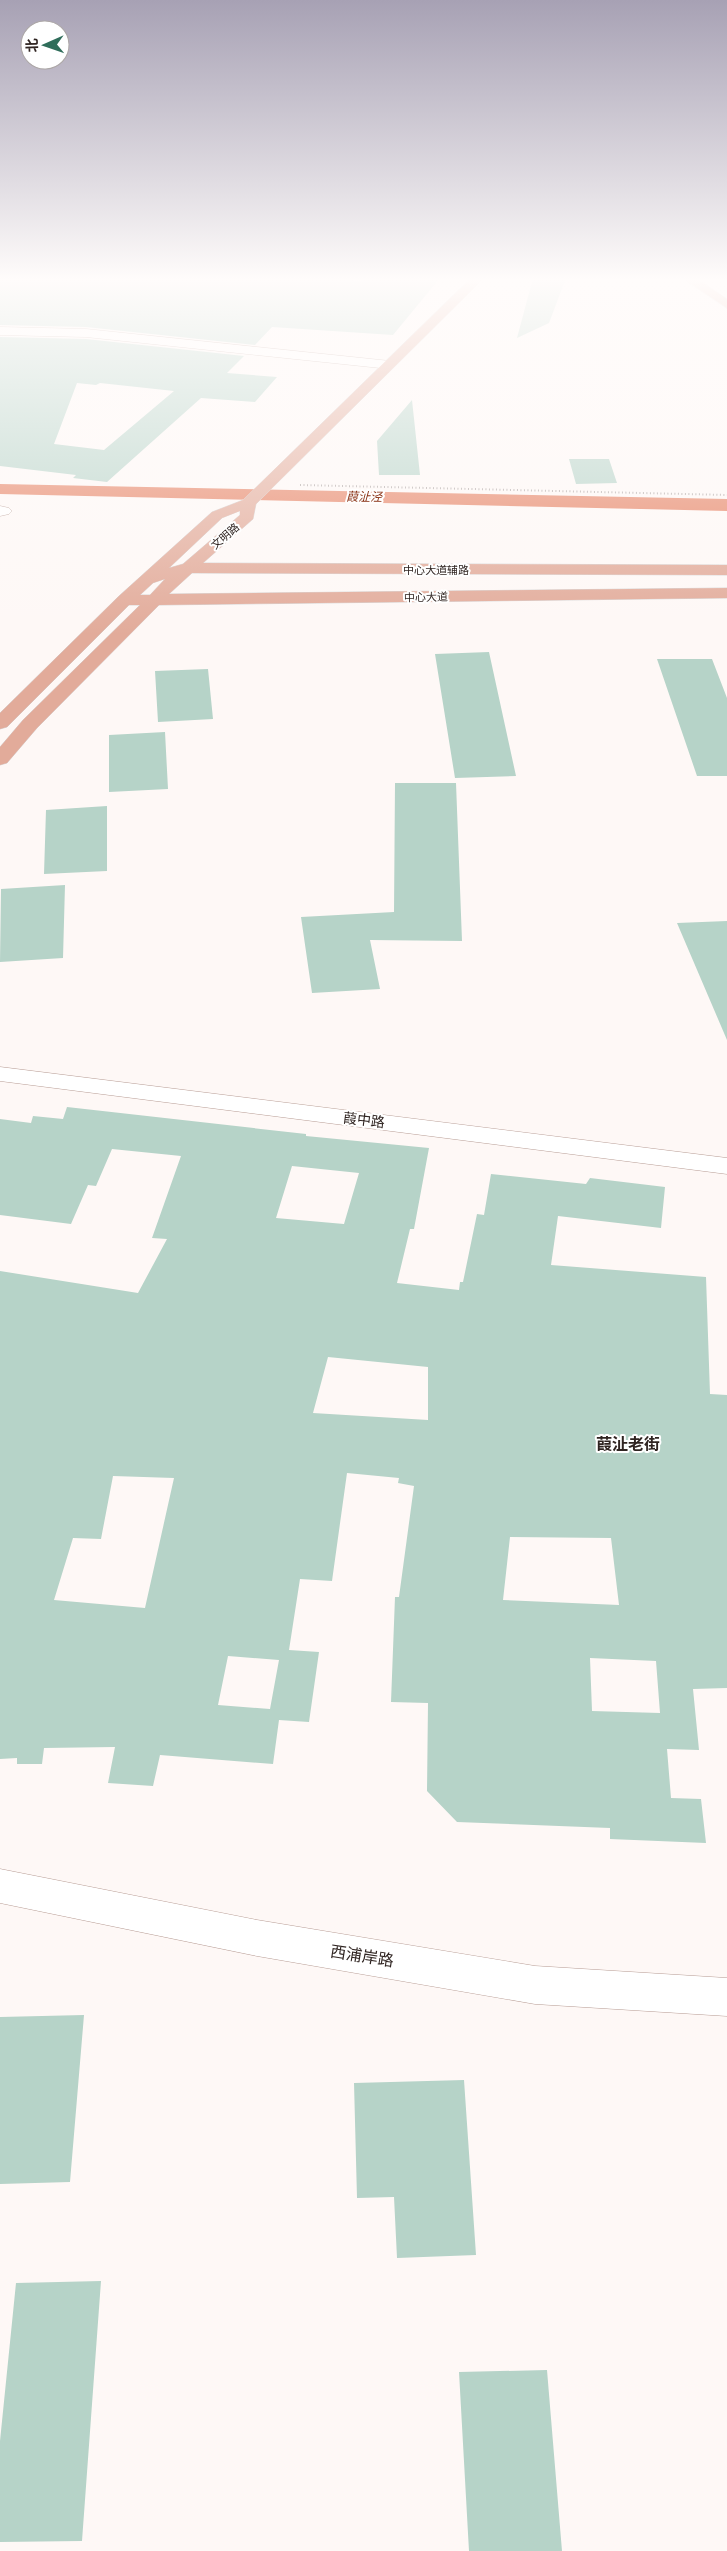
<svg xmlns="http://www.w3.org/2000/svg" width="727" height="2551" viewBox="0 0 727 2551" font-family="'DM Sans','Noto Sans SC',sans-serif">
<rect width="100%" height="100%" fill="#fef8f6"/>
<g fill="none" stroke-linecap="round" stroke-linejoin="round">
<path fill="#e68466" fill-rule="evenodd" d="M0 484 727 499V511L0 494Z"/>
</g>
<path fill="#b6d3c8" fill-rule="evenodd" d="M30 278H319L361 281 364 278H440L393 335 272 327 255 345 86 327 0 325V280H30Z
M533 278H566L549 323 517 338Z
M0 337 86 339 244 356 227 373 277 377 255 402 201 398 107 482 73 478 76 475 0 466ZM77 383 96 385 100 383 174 391 104 450 54 444Z
M412 400 420 475H379L377 441Z
M569 459H609L617 483 576 484Z
M489 652 516 776 455 778 435 654Z
M657 659H712L727 698V776H697Z
M208 669 213 719 158 722 155 671Z
M165 732 168 789 109 792V735Z
M395 783H456L462 941 370 940 380 989 312 993 301 917 394 912Z
M107 806V871L44 874 46 810Z
M65 885 63 958 0 962 1 889Z
M727 921V1040L677 923Z
M67 1107 306 1134V1136L429 1148 414 1229H410L397 1283 459 1290 460 1282H463L477 1214 484 1215 491 1174 586 1184 590 1178 665 1187 661 1228 558 1216 551 1265 706 1277 710 1394 727 1395V1688L693 1689 699 1750 667 1749 671 1798 701 1799 706 1843 610 1839V1828L457 1822 427 1791 428 1703 391 1702 395 1597H399L414 1486 398 1483 399 1478 347 1473 332 1581 300 1579 289 1650 319 1652 309 1722 279 1720 273 1764 160 1755 153 1786 108 1783 115 1747 44 1748 42 1764H17V1758L0 1759V1271L138 1293 167 1239 152 1238 181 1156 112 1149 96 1186 88 1185 71 1224 0 1215V1119L31 1123 33 1116 63 1119ZM292 1166 359 1173 344 1224 276 1218ZM328 1357 428 1367V1420L313 1413ZM113 1476 174 1478 145 1608 54 1600 73 1538 101 1539ZM510 1537 611 1538 619 1605 503 1600ZM228 1656 279 1660 270 1709 218 1705ZM590 1658 656 1661 660 1713 592 1711Z
M84 2015 70 2182 0 2184V2017Z
M464 2080 476 2255 397 2258 394 2197 357 2198 354 2083Z
M101 2281 82 2541 0 2542V2441L16 2283Z
M547 2370 562 2551H469L459 2372Z"/>
<g fill="none" stroke-linecap="round" stroke-linejoin="round">
<defs>
<path id="minor" d="M0 327 86 329 390 361 396 365 390 369 86 337 0 335Z
M0 506 9 508 12 511 9 514 0 516Z
M0 1067 727 1158V1174L0 1081Z
M0 1869 257 1920 535 1966 727 1978V2016L535 2004 257 1956 0 1903Z"/>
<path id="major" d="M471 278H484L256 504 253 519 203 563 727 565V575L192 573 169 594 727 588V598L159 605 37 728 7 763 0 765V747L23 720 140 605H129L7 727 0 729V713L119 596 212 512 243 500ZM240 511V515L183 564 169 568 222 518ZM165 579 150 595H140L153 583Z
M682 278H696L727 299V308Z"/>
</defs>
<use href="#minor" stroke="#b79c94" stroke-width="1"/>
<use href="#major" stroke="#d5d3d3" stroke-width="1"/>
<path stroke="#afa7a5" stroke-width="2" stroke-dasharray="1 2.5" stroke-linecap="butt" d="M300 485 727 495"/>
<use href="#minor" fill="#fff" fill-rule="evenodd"/>
<use href="#major" fill="#e2ab9a" fill-rule="evenodd"/>
</g>
<linearGradient id="sky" x2="0" y2="1"><stop stop-color="#a7a1b4"/><stop offset="0.44" stop-color="#fffcfb"/><stop offset="1" stop-color="#fffcfb" stop-opacity="0"/></linearGradient>
<rect width="727" height="635" fill="url(#sky)"/>
<g text-anchor="middle" dominant-baseline="central" stroke-width="4" stroke-linejoin="round" paint-order="stroke">
<g font-size="11" fill="#2f2421" stroke="#fff">
<text transform="translate(225 536) rotate(-41)">文明路</text>
<text x="436" y="570">中心大道辅路</text>
<text transform="translate(426 597) rotate(-1)">中心大道</text>
</g>
<g font-size="12" font-style="italic" fill="#893114" stroke="#fff">
<text transform="translate(364 497) rotate(1)">葭沚泾</text>
</g>
<g font-size="14" fill="#2f2421" stroke="#fff">
<text transform="translate(364 1120) rotate(7)">葭中路</text>
</g>
<g font-size="16" font-weight="bold" fill="#2f2421" stroke="#fff">
<text x="628" y="1444">葭沚老街</text>
</g>
<g font-size="16" fill="#2f2421" stroke="#fff">
<text transform="translate(362 1956) rotate(9)">西浦岸路</text>
</g>
</g>
<g transform="translate(45 45) rotate(268)"><circle r="24" fill="#ffffff" stroke="#aca7a6"/>
<path d="M0-4L9 19L0 12L-9 19Z" fill="#2f6d5a"/>
<text y="-8" font-size="14" font-weight="bold" text-anchor="middle" fill="#2f2421">北</text>
</g>
</svg>
